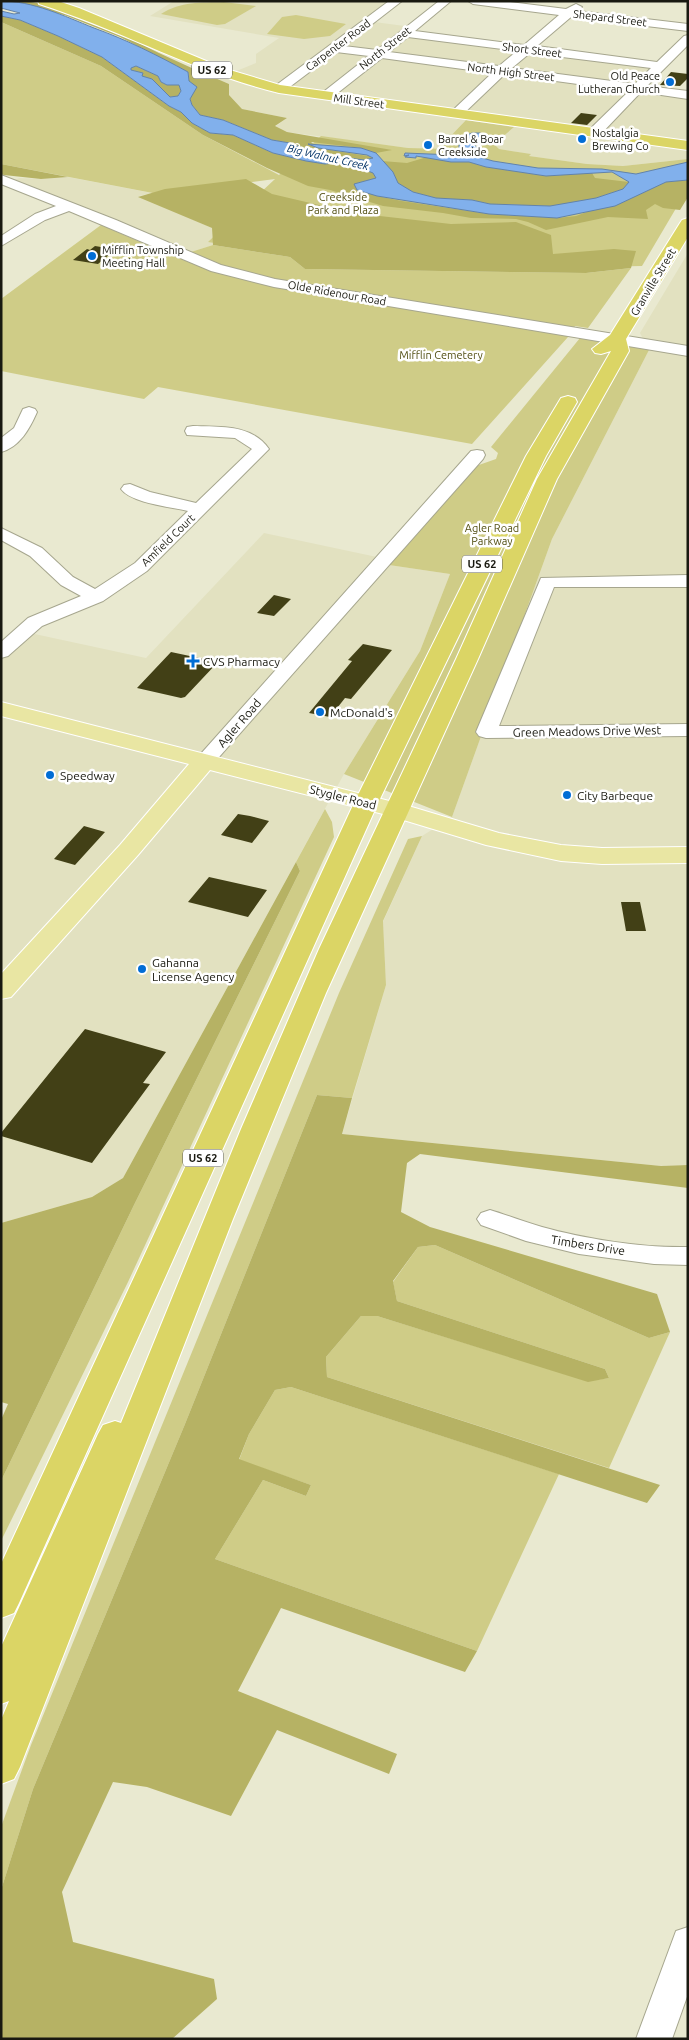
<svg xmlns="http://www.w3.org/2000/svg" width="689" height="2040" viewBox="0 0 689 2040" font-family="Ubuntu,sans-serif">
<rect width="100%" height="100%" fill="#e9e9d0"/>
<path fill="#e2e1c0" d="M174 1H389L367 21 412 27 404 32 665 66 645 87 688 93V159L623 166 587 164 528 156 530 154 499 149 493 144 512 128 466 120 443 144 448 149 438 150 408 148 287 132 275 127 287 118 242 109 229 95V84L217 79 256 63V54L279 38 150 16Z
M68 177 152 193 139 196 212 228 213 245 175 257 3 183 20 178 41 179Z
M688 253V1165L661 1166 342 1134 386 985 383 922 422 836 452 817 552 539 649 350 640 333Z
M264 533 391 560 389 565 450 574 420 651 344 774 123 1178 92 1197 1 1223V644L16 630 146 658Z"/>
<path fill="#cfcc87" d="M224 2 256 6 225 24 217 25 161 14C181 1 201 3 224 2Z
M296 15 346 24 330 36 304 39 267 34 282 17Z
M1 22 101 66 203 135 279 175 321 136 408 148 447 149 443 144 466 120 514 127 494 144 499 149 531 154 529 156 587 164 623 166 688 159V188L642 266 455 270 298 259 276 253 208 242 275 179 158 194 1 164Z
M101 225 175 257 213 245 290 257 305 269 586 273 631 268 588 328 575 326 568 337 472 444 158 387 144 399 1 371V299Z
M580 338 649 350 552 539 452 817 344 774 420 651 450 574 389 565 391 560 476 466 496 459 498 453 491 447Z
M325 809 332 822 334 837 128 1282 1 1541V1481L134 1205 300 871 296 862Z
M422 836 383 921 386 985 352 1098 317 1095 185 1424 33 1789 1 1890V1827L31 1745 339 993 408 839Z
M435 1245 649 1338 670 1332 609 1468 327 1377 326 1357 361 1316H377L588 1381 609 1378 605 1369 397 1301 393 1282 418 1247Z
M291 1387 559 1474 477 1651 215 1559 263 1480 306 1496 311 1485 239 1460 249 1434 275 1390Z"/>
<path fill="#b6b264" d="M15 1C62 1 117 32 159 53 182 64 206 74 229 84V95L242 109 287 118 275 126 287 132 392 150 376 153 361 148 311 142 318 148 374 157 364 160 318 154 290 143 272 140 223 120 200 115 192 105 190 99 196 87 189 81 188 72 120 37 67 16Z
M1 16 20 20 58 36 102 57 169 106 181 112 192 123 210 133 233 135 273 153 306 161 325 164 343 162 358 167 373 173 376 178 354 184 377 196 402 201 489 214 557 218 576 216 666 182 688 180V197L680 210 663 208 655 204 646 210 648 219 608 217 546 230 528 222 516 219 471 218 443 213 383 206 330 190 308 186 267 168 203 135 101 66 1 22Z
M136 66 158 76 161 82 167 85H179L181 91 178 96 170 97 152 79 141 76 143 73 131 70V68Z
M427 157 451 162H469L486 167 546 176 592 173 595 178 629 182 623 189 596 198 572 203 550 206 490 204 472 200 436 198 413 192 398 183 393 172 382 161 407 163Z
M1 164 68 177 41 179 4 175 1 174Z
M246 179 272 194 353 213 451 224 516 222 551 235 553 254 614 249 636 251 631 268 586 273 305 269 290 257 213 245 212 228 138 197 165 189Z
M296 862 300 871 134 1205 1 1481V1420L8 1404 1 1402V1223L92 1197 123 1178Z
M317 1095 352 1098 342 1134 661 1166 688 1165V1188L420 1154 407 1163 401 1212 430 1227 657 1294 670 1332 649 1338 435 1245 418 1247 393 1281 397 1301 605 1369 609 1378 588 1382 377 1316H361L326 1357 327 1377 660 1485 647 1503 291 1387 275 1390 249 1434 239 1459 311 1485 306 1496 263 1480 215 1559 477 1651 465 1672 281 1608 238 1691 397 1754 389 1774 277 1730 231 1816 147 1787 113 1782 62 1892 73 1942 214 1979 217 1999 172 2039H1V1890L33 1789 185 1424Z"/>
<path fill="#81b0ec" stroke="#6283aa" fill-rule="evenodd" d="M1 1C33 1 64 16 94 28 127 40 157 55 188 72L189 81 197 87 190 99 192 105 200 115 223 120 272 140 290 143 318 154 364 160 373 158 367 155 318 148 308 144 361 148 376 153 393 172 398 183 413 192 436 198 472 200 490 204 550 206 596 198 623 189 629 182 612 172 546 176 486 167 469 162H451L416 156V158L405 157 409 155 404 156 405 153 454 155 460 152 472 153V155L493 161 538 168 602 169 636 174 688 162V180L666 182 615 206 557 218 489 214 377 196 357 190 354 184 376 178 373 173 358 167 343 162 325 164 306 161 273 153 233 135 210 133 192 123 181 112 169 106 102 57 58 36 20 20 1 16V11L14 14 20 13 1 8ZM136 66 158 76 161 82 167 85H179L181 91 178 96 170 97 152 79 142 76 143 73 131 70V68Z
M480 133 486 135 487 138 474 144 477 148 476 151 473 152 459 149V145L464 141V136L472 133Z"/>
<path fill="#424016" d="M671 72 688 74V78L680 86 660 85Z
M581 113 597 115 587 125 571 123Z
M95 246 113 249 108 253H111L98 264 73 260 87 249 90 250Z
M274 595 291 599 274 616 257 613Z
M363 644 392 650 351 699 345 698 330 717 309 713 352 661 348 660Z
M171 652 218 662 185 697 181 698 137 688Z
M238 814 250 816 269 821 252 843 221 835Z
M84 826 105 832 75 865 54 859Z
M209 877 267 890 248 917 188 902Z
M621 902H640L646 931H626Z
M85 1029 166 1052 143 1083 150 1084 92 1163 1 1136V1133Z"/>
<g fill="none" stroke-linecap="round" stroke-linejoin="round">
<defs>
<path id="minor" d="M389 1H402L344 46 377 50 439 1H451L415 31 524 45 559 15 473 4 468 1H502L566 9 576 4 582 7 578 11 688 24V31L571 17 537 46 657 62 684 36 688 35V45L647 86 688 91V99L641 92 599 136H589L588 133 589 130 629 91 505 74 460 117H452L450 114 452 111 492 73 382 58 330 99H322L320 96 322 93 369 56 336 52 283 92H275L273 89 275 86ZM408 37 517 51 499 66 389 52ZM530 53 651 68 635 84 512 68Z
M1 175 116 220 221 265 275 279 688 346V356L274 287 211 271 69 211 45 220 1 246V236L35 214 56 206 1 184Z
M29 407 35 409 37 412C30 428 20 447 1 452V438L14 428 23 409Z
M193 426C220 427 252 424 269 449L147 571 103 601 42 626 8 656 1 658V642L28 618 81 596 61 585 30 556 1 540V528L42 548 73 577 95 589 135 563 188 511C171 507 131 503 121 489L124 485 130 484 150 492 196 503 252 449 235 438 187 435 185 431 187 427Z
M477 450 483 451 485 455 483 459 212 765 205 767 198 765 195 761 198 757 471 451Z
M688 575V587H554L499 726 688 724V736L486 738 479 736 476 732 541 578Z
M490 1210C507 1215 524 1222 542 1227 585 1239 643 1248 688 1247V1265L654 1264 579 1254 526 1241 481 1225 477 1219 481 1213Z
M688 1927V1994L672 2039H636L676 1931Z"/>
<path id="major" d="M1 702 405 805 499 833 561 845 602 848 688 847V863L602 864 561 861 486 845 387 815 210 770 138 855 11 997 1 999V974L120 845 189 764 1 716Z"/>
<path id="highway" d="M38 1H58L79 8 223 68 280 85 688 141V150L279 93C196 73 121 30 39 4Z
M688 218V237L626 339 629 351 557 479 478 659 326 993 233 1219 20 1767 14 1779 1 1784V1720L9 1701 1 1704V1647L98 1434 103 1425 115 1421 121 1423 241 1129 319 949 456 659 537 479 611 351 601 354 595 353 592 349 610 335 680 223 682 220Z
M568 396 575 398 577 402 546 456 378 803 19 1603 14 1613 1 1618V1564L354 803 526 456 561 398Z"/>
</defs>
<use href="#minor" stroke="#a6a68e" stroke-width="2"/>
<use href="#major" stroke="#fff" stroke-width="2"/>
<use href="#highway" stroke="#fff" stroke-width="2"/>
<use href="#minor" fill="#fff" fill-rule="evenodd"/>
<use href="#major" fill="#e9e6a3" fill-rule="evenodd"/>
<use href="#highway" fill="#dbd565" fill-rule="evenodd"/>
</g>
<g fill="#016dd5" stroke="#fff" stroke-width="2">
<circle cx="670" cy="82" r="5"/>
<circle cx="582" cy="139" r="5"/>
<circle cx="428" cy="145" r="5"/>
<circle cx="92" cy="256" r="5"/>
<path d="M190.5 653.5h5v5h5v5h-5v5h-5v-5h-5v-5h5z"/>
<circle cx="320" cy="712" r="5"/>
<circle cx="50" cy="775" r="5"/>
<circle cx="567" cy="795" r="5"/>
<circle cx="142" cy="969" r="5"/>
</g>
<g text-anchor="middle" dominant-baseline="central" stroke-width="5" stroke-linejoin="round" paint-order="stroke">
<g font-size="11" fill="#191910" stroke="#fff">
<text transform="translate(610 18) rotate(7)">Shepard Street</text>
<text transform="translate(338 45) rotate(-37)">Carpenter Road</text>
<text transform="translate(385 48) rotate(-38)">North Street</text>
<text transform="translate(532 50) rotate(7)">Short Street</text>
<text transform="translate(511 72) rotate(7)">North High Street</text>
<text transform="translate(359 101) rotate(8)">Mill Street</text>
<text transform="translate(653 282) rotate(-59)">Granville Street</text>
<text transform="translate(337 293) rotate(10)">Olde Ridenour Road</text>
<text transform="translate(168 540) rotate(-44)">Amfield Court</text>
</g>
<g fill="#fff" stroke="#5e5e58" stroke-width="1">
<rect x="192" y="61.5" width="40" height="17" rx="4"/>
<rect x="462" y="555.5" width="40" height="17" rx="4"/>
<rect x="183" y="1149.5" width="40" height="17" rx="4"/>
</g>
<g font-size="11" font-weight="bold" fill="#191910">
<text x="212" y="70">US 62</text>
<text x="482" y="564">US 62</text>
<text x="203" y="1158">US 62</text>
</g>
<g font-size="11" fill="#191910" stroke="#fff" text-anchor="start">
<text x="660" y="76" text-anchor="end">Old Peace<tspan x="660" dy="13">Lutheran Church</tspan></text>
<text x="592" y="133">Nostalgia<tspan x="592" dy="13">Brewing Co</tspan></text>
<text x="438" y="139">Barrel &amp; Boar<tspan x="438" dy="13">Creekside</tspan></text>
<text x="102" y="250">Mifflin Township<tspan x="102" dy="13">Meeting Hall</tspan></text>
</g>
<g font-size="11" font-style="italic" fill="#003165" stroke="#fff">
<text transform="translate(328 157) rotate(13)">Big Walnut Creek</text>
</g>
<g font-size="11" fill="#535014" stroke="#fff">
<text x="343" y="197">Creekside<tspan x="343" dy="13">Park and Plaza</tspan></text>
<text x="441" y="355">Mifflin Cemetery</text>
<text x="492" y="528">Agler Road<tspan x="492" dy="13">Parkway</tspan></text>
</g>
<g font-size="12" fill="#191910" stroke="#fff" text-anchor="start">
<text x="203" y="661">CVS Pharmacy</text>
<text x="330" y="712">McDonald's</text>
<text x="60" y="775">Speedway</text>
<text x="577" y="795">City Barbeque</text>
<text x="152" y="962">Gahanna<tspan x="152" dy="14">License Agency</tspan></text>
</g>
<g font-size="12" fill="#191910" stroke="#fff">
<text transform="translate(239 723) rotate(-49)">Agler Road</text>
<text transform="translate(587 731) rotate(-1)">Green Meadows Drive West</text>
<text transform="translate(343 797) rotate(14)">Stygler Road</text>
<text transform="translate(588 1245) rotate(9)">Timbers Drive</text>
</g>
</g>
<rect width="689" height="2040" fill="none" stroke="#191910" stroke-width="5"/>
</svg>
